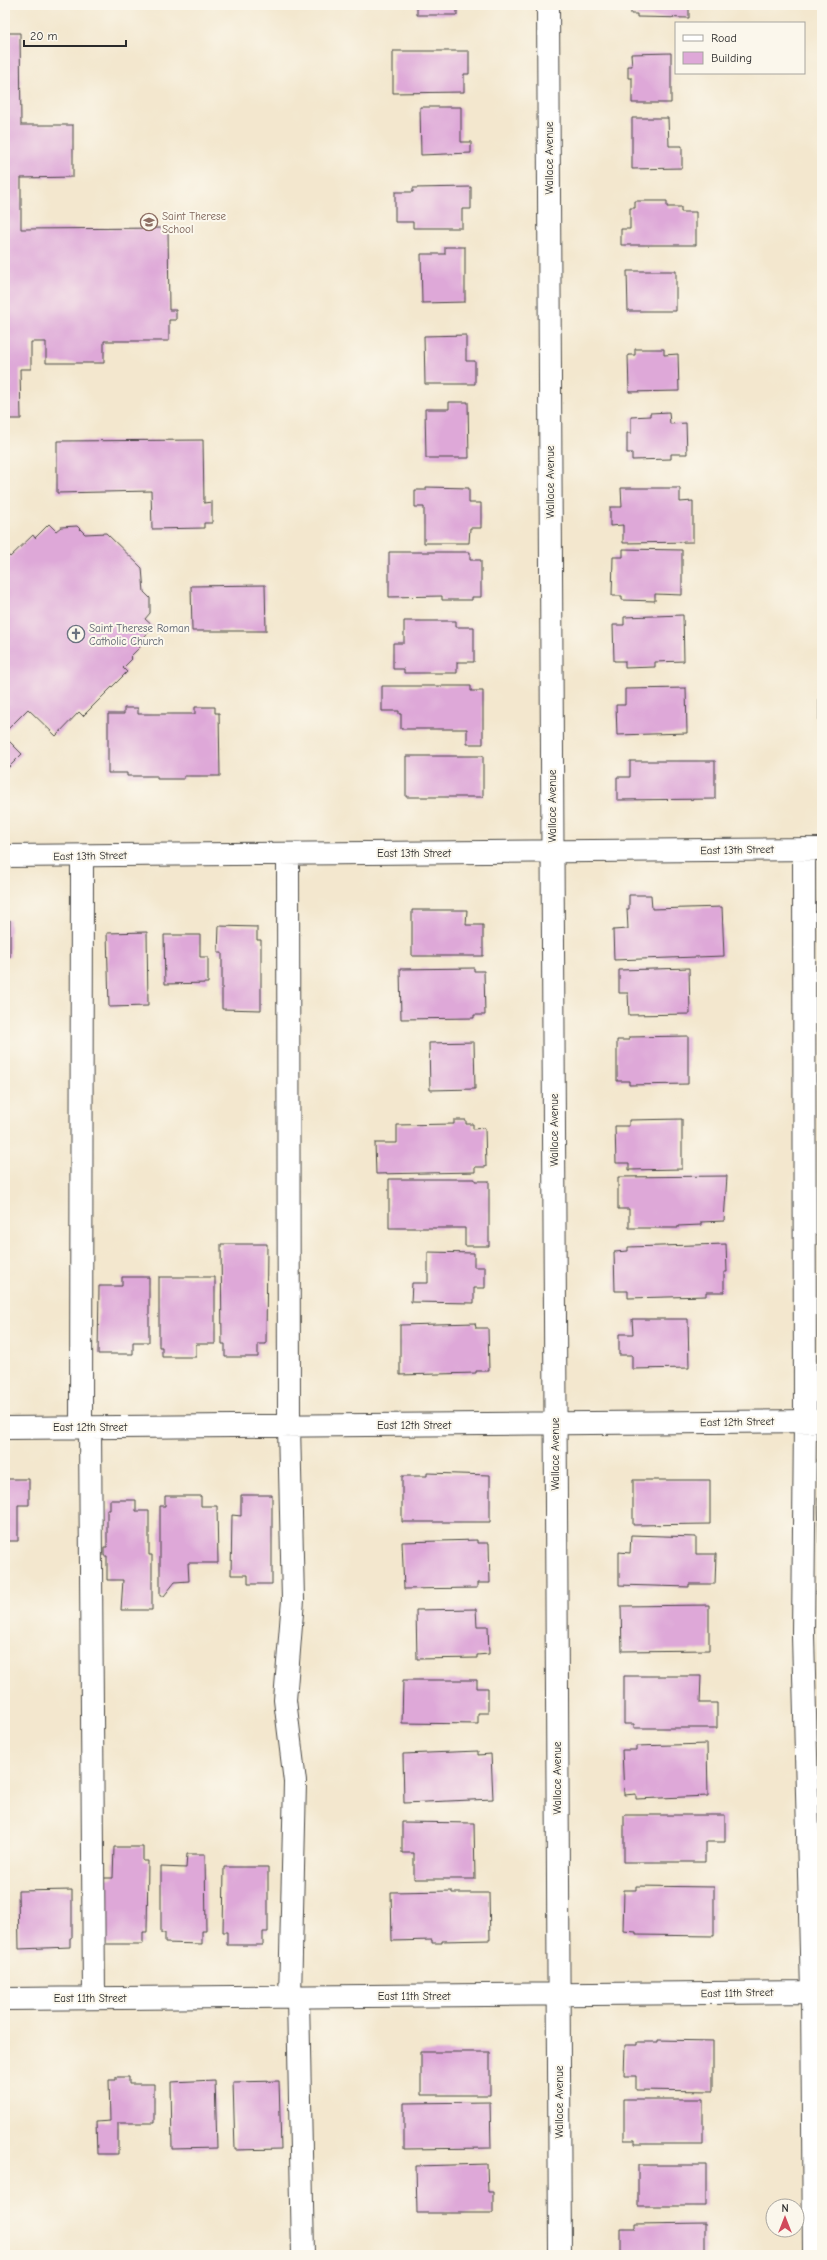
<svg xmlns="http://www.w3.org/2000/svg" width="827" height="2260" viewBox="0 0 827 2260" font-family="'Comic Neue',sans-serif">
<rect width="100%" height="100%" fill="#fbf7ec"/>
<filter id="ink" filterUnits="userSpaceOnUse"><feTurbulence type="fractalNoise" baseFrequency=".025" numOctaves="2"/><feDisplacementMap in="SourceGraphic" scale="8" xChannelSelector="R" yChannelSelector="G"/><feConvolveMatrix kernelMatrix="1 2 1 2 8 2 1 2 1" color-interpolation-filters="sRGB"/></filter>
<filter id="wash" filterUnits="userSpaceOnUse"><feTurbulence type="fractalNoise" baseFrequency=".012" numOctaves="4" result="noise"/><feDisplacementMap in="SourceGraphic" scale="16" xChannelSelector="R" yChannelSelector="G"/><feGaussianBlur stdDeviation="0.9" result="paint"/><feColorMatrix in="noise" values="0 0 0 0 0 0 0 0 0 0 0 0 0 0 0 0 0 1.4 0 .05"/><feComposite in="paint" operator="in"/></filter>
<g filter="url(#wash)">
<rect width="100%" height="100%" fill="#f3e7ce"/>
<g id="blocks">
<path fill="#dea8d8" d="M417 5H457V15H417Z
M631 5H689V18L637 17V14H631Z
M5 33H20L21 125H73V177L21 178V229L168 228 169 310H176V320H169V341H104V363H46V342H31V369H20L21 419H5Z
M393 51H469V74H464V92L393 93Z
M671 53V103H632V78H628V66H632L631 54Z
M420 107H461V142H471V153L421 155Z
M632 118H668L669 146H682V168L632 169Z
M471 187V209H462V228H413V222H395V192H413V188Z
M635 201H667V207H681V212H696V245H621V229H630V208H635Z
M445 247H465V302L422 303 421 254H445Z
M627 271H676V311H628Z
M466 335V361H475V384H425L424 336Z
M635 349H664V355L678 354 679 391 629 392 628 355H635Z
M449 402H468L469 458H426L425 409H449Z
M669 412 670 424 686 423 687 454H671V459L632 460V453H627V433H631V417L650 416V413Z
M203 440 204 503 212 502V523H204V528L152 529 151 491 57 493V441Z
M426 487 469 488V503H481V528H470L469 543H424V507H415V490H426Z
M621 488H680V502L693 501V542L623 543V525L610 526V507H622Z
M49 524 56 531 61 527 77 526 85 534 106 533 142 568 144 592 150 598V613L145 619 154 627 140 641 143 644 130 657 132 659 123 668 127 672 83 716 79 712 56 736 28 709 5 732V552L10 557 33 535 35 538Z
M623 549 682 550V595L655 594V601L622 600V596H612L613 557H623Z
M389 552H470V560H481V597H472V600H442V596L389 597Z
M265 585 266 631H192L191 586Z
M683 615 684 661 655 662V667L625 668V661H614L613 625H624V617Z
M404 621H456V627H474V662H457V673H404V669H393V643H404Z
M819 674H822V754H819Z
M382 686H471V691H483V744H467V729H401V714H399V711H382Z
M686 688 687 733 617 735 616 705H625V689Z
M195 707H215V713H219L220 776H184V779H157V776H127V773H108V714H124V708H138V714H195Z
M5 737 22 754 5 771Z
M406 756H483V797H406Z
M630 761H715V799L617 800V777H630Z
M629 895H651L652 909 722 907 724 956 614 960 613 930 628 929 627 909H629Z
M412 910H467L466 925H483V956H412Z
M821 915H822V961H821Z
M5 920H10V957H5Z
M219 926 257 927V940H261V1010L222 1009V953H218Z
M147 932 148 1006 109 1007 107 933Z
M164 935H200V957H208V983L165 984Z
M474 968V971H484L485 1015H474V1018L401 1019 400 969Z
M689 968 690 1014 629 1015 628 993H619V970Z
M688 1036V1084L629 1085V1081H617V1040H629V1037Z
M474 1042 475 1089 430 1090 429 1043Z
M682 1119V1169L629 1170V1163H616L615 1126H629V1120Z
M454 1120H466V1124H473V1129L485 1128 486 1167H475V1172L376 1174 375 1143H397V1125L454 1124Z
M727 1176 724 1221 701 1222V1225L678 1226V1228H629V1209H618V1177Z
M389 1179H475V1181H489V1246H465V1228H389Z
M221 1244H267L266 1344H258V1357H225V1344H222Z
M726 1244 727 1272H724V1292H706V1296L628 1298V1291H615L614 1252 628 1251V1247Z
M428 1252 474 1253V1267H485V1288H474V1303L411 1302 412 1283H428Z
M122 1277H149V1342H133V1354H98L99 1286H122Z
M159 1277H215V1344H196V1357H162V1347H159Z
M632 1319H688L689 1368 632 1369V1355H619V1334H633Z
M475 1323 476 1328H488L489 1371H476V1373L400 1375V1325Z
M427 1473 490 1475V1522H402V1476H427Z
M5 1479H29V1505H18V1541H5Z
M633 1480H710V1524L633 1525Z
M241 1495H272V1584H248V1575H231L232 1515 241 1516Z
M165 1496H201V1506H217L218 1563H188L189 1581 175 1582 164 1596H160V1506H165Z
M818 1497H822V1543H819Z
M110 1500H136V1511H149V1555H152V1610H121L123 1580H107V1556H104V1547H107V1510H110Z
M631 1535 696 1537V1554H716L715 1584H689V1587L619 1585V1552L630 1553Z
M477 1540V1543H489L490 1583H477V1588L404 1589 402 1542Z
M709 1605V1650L622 1651 621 1606Z
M476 1609 477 1626H488L489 1654 477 1655V1658L417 1659 416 1610Z
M624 1676H701L700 1703H717V1728H634V1724H624Z
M403 1680H477V1688H488V1713H478V1724L402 1723Z
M707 1744 708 1796 636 1799V1794L624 1795 622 1750H636V1746Z
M478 1751V1755L491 1754 493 1799 404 1803 403 1754Z
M624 1815H725V1842H705V1862H624Z
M402 1822 474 1823 475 1879H414V1853H402Z
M114 1847H143V1861H148L147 1932H143V1944H103L101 1878H113Z
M187 1854H205L206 1931H202V1944L165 1943V1933H161V1867L186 1868Z
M224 1867H268V1932H263V1945H227V1932H223Z
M636 1886 714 1887V1936L636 1935V1932L623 1931 624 1890H636Z
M72 1890V1938H70V1947L19 1949 18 1891Z
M452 1891V1893H489L490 1940 442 1941V1943H432V1940L392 1941 391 1892Z
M658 2040 713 2041V2091L636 2090V2076H624L625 2045H637V2042H658Z
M421 2052H490V2095H421Z
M116 2077H129V2084H154V2123H118V2154H97L96 2122 110 2121 109 2080H116Z
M215 2080 217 2148 172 2149 171 2082Z
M279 2081 281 2149 235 2150 233 2082Z
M624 2099H703V2144H635V2140H624Z
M490 2102 491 2148 404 2149V2103Z
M487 2164 488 2192H493V2213H417L416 2166Z
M638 2165H706V2206H638Z
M5 2167H7L8 2216H5Z
M705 2223V2255H621V2228H635V2224Z"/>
</g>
</g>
<g filter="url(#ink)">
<use href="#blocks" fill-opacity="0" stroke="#494743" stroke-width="1"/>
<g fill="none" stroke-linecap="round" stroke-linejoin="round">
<defs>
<path id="minor" d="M548 5 560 2255
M804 849 805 1421 803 1635 812 1992 814 2255
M288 854 289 1426 293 1600 285 1700 295 1782 290 1997
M5 856 822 849
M81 1427 82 856
M90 1427 94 1998
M5 1428 822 1421
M298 1997 303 2255
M5 1999 822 1992"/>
</defs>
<use href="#minor" stroke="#494743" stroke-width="24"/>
<use href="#minor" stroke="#fff" stroke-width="22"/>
</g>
</g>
<defs>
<symbol id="school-ring" viewBox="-11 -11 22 22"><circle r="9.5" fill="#fbf7ec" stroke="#8d6e63" stroke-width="1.5"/><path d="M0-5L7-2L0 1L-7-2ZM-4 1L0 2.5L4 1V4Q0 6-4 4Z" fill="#8d6e63"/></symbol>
<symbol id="church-ring" viewBox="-11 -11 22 22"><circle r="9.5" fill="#fbf7ec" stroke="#6b7280" stroke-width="1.5"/><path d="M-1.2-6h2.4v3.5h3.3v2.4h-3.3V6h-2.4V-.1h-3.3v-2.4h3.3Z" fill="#6b7280"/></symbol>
</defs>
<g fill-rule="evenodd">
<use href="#school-ring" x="139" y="212" width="20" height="20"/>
<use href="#church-ring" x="66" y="624" width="20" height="20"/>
</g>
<g text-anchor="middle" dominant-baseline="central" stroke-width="4" stroke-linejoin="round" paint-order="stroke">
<g font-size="11" fill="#2b2b2b" stroke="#fbf7ec">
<text transform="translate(549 158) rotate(-90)">Wallace Avenue</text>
<text transform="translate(550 482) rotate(-90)">Wallace Avenue</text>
<text transform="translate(552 806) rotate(-90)">Wallace Avenue</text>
<text transform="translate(737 850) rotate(-1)">East 13th Street</text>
<text x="414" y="853">East 13th Street</text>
<text transform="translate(90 856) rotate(-1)">East 13th Street</text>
<text transform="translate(554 1130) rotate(-90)">Wallace Avenue</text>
<text transform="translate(737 1422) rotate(-1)">East 12th Street</text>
<text x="414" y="1425">East 12th Street</text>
<text x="90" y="1427">East 12th Street</text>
<text transform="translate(555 1454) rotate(-90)">Wallace Avenue</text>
<text transform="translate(557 1778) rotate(-90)">Wallace Avenue</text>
<text transform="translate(737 1993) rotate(-1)">East 11th Street</text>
<text x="414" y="1996">East 11th Street</text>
<text x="90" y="1998">East 11th Street</text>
<text transform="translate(559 2102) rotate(-90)">Wallace Avenue</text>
</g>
<g font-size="11" fill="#785e54" stroke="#fbf7ec" text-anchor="start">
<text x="162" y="216">Saint Therese<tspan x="162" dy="13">School</tspan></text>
</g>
<g font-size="11" fill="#5b616d" stroke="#fbf7ec" text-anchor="start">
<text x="89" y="628">Saint Therese Roman<tspan x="89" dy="13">Catholic Church</tspan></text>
</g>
</g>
<rect width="827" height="2260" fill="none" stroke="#fbf7ec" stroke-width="20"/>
<rect x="675" y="22" width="130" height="52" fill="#fbf7ec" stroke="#a8a59f"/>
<rect x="683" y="35" width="20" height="6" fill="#ffffff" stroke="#a8a59f"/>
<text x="711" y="42" font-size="12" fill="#2b2b2b">Road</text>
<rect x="683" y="52" width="20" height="12" fill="#dea8d8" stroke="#a8a59f"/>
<text x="711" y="62" font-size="12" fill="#2b2b2b">Building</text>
<g transform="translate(785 2218)"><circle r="19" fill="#fbf7ec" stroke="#a8a59f"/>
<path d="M0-3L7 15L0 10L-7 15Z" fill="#d1495b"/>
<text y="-6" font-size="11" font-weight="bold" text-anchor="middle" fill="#2b2b2b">N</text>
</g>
<path d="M24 40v6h102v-6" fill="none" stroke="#2b2b2b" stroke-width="2"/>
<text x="30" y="40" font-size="12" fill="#2b2b2b" stroke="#fbf7ec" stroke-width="3" paint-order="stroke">20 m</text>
</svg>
